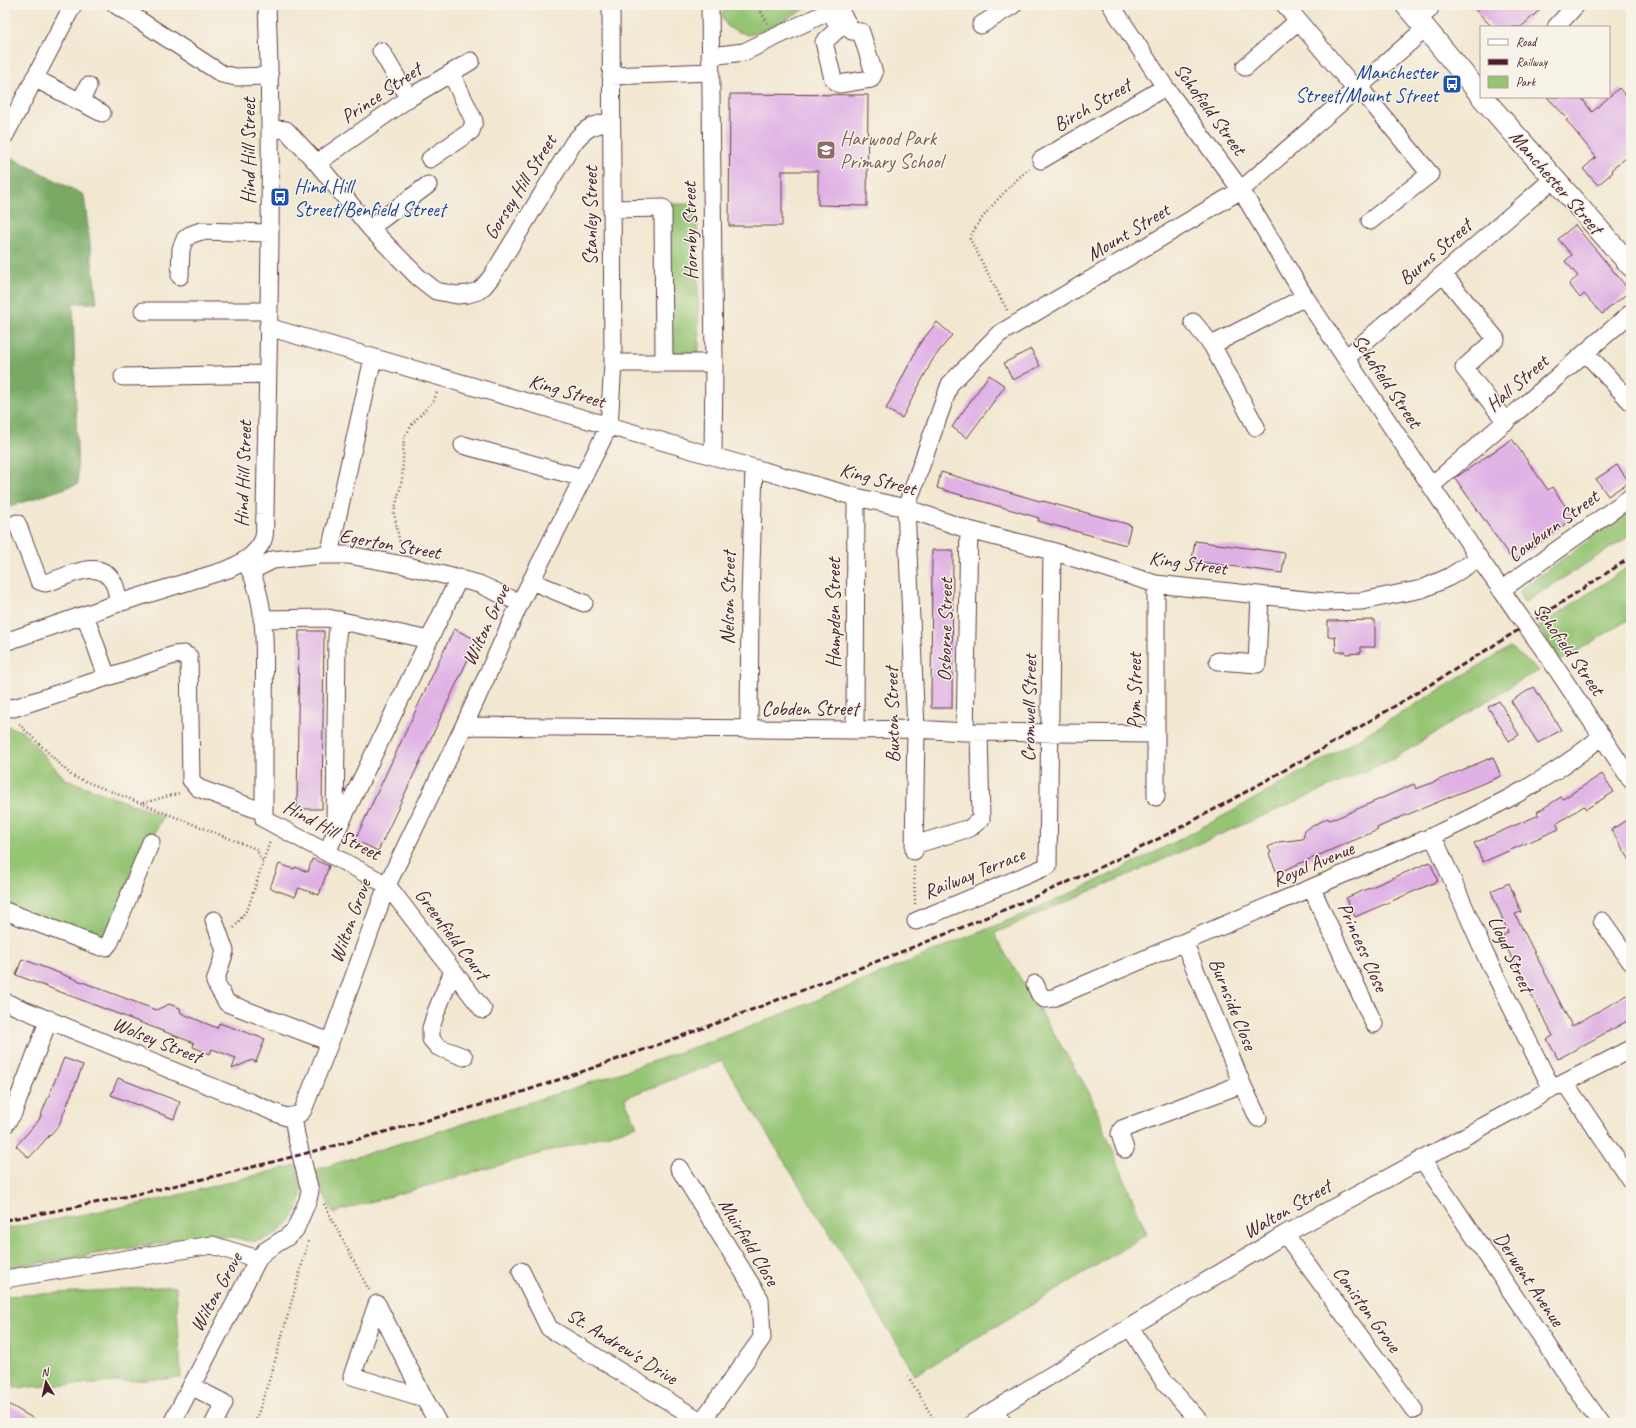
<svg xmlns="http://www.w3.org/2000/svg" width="1636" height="1428" viewBox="0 0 1636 1428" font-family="Caveat,sans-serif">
<rect width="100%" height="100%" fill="#f7f3e8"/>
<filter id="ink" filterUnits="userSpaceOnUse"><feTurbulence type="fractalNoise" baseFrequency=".025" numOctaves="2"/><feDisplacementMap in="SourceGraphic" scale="8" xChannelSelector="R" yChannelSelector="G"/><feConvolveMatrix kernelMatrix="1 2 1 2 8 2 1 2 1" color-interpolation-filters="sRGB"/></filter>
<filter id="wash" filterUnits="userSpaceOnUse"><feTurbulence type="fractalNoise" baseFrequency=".012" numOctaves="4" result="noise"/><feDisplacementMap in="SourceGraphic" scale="16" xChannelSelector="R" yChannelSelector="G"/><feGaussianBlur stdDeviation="0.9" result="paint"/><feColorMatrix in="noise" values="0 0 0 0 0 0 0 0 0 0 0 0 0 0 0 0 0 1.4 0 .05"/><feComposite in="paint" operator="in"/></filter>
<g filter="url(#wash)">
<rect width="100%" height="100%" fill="#f2e8d1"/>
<path fill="#95c473" stroke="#70724f" d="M723 5H813L758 33 748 35 729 28 723 20Z
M668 204H697L699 359C687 358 678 359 670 348Z
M1631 510V535L1524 603 1520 594 1521 589Z
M1631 565V618L1561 661 1538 627Z
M1510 647 1539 671 1526 677 1393 759 995 933 996 938 1089 1092 1147 1234C1071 1282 992 1328 915 1375L892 1335 722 1061 624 1098 637 1126 342 1210 334 1214 319 1186 315 1170C442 1130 571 1091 697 1046 780 1017 860 982 941 948 979 932 1018 917 1056 900 1215 828 1362 737 1510 647Z
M5 725 23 732 65 779 163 816 108 934 97 938 5 906Z
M296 1165C298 1172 300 1180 301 1187 304 1213 281 1237 256 1241 247 1242 240 1238 231 1237 222 1236 212 1237 203 1236L5 1269V1229L159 1200Z
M176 1286 181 1378 14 1388 8 1296Z"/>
<path fill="#78aa65" stroke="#616448" d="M5 154 84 195 97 303H73L78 484 5 508Z"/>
<g id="blocks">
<path fill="#dfb1e5" d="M1471 5H1545L1521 27H1492Z
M1619 88 1631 102V154L1611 170 1613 172 1598 185 1583 169 1596 157 1566 120 1568 119 1547 97H1581L1592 112Z
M730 94 868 95 867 206 818 205V171H782V226H729Z
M1575 225 1630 291 1602 314 1584 294 1580 298 1569 284 1578 276 1565 261 1572 255 1558 239Z
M937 322 952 335 933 359 902 418 886 409 920 343Z
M1031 349 1040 366 1013 380 1004 363Z
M989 375 1005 386 967 438 952 427Z
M1512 439 1548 490 1552 487 1574 518 1513 561 1455 478Z
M1617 465 1629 482 1608 496 1596 479Z
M941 472 1043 502V501L1131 525 1126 545 1038 521 1039 518 937 488Z
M1195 541 1285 553 1282 573 1192 561Z
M932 550H953L952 708H931Z
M1375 620V647H1361V653L1346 654V652H1336L1335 636 1328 637V621Z
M454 629 477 640 378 851 355 840Z
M299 631H324L322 809H297Z
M1534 687 1561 730 1538 743 1511 701Z
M1499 701 1519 735 1509 741 1488 707Z
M1493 757 1501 776 1399 818 1377 828 1378 830 1277 873 1269 854 1271 853 1268 847 1279 842 1303 839 1305 830 1328 818 1329 820 1337 818 1414 784 1416 789 1429 784Z
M1602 774 1614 792 1586 809 1584 806 1556 824 1559 829 1483 862 1474 843 1539 815 1537 812 1561 797 1563 799Z
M1631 817V862L1611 830Z
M312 859 329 866 319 895 299 888 295 897 270 888 279 864 294 869 295 867 308 872Z
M1430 862 1438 881 1355 917 1346 898Z
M1509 883 1521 912 1515 914 1572 1026 1631 993V1019L1558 1059 1547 1039 1553 1036 1501 937 1508 932 1491 891Z
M22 959 156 1010 169 1004 180 1008 181 1013 217 1028 219 1023 265 1039 256 1062 252 1060 232 1069 236 1058 212 1049 210 1054 193 1047 194 1043 16 975Z
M64 1058 83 1065 59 1125 29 1158 16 1146 39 1120Z
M118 1078 180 1102 174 1119 111 1095Z
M5 1402 41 1423H5Z"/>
</g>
</g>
<g filter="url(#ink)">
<use href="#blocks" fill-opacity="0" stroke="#633d44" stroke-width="1"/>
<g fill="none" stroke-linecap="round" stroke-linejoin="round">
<defs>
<path id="minor" d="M116 5 222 74 236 77 270 76
M710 5 714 363 713 456
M1111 5 1165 87 1241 190 1305 297 1479 558 1518 614
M1285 5 1356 90
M831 12 839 28 824 42 833 79 839 84 871 79 874 73 861 32 852 31 838 8
M1418 19 1429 10 1431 5
M981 25 1013 5
M1556 27 1576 5
M381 51 409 98
M710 56 744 52 840 6
M1245 67 1298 21
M611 76 710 72
M34 78 102 113
M1359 87 1430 174 1370 221
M80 102 88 86
M270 128 286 130 317 163 370 228 418 277 436 291 457 295 468 294 478 291 484 286 492 276 574 142C587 127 592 125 611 122
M5 135 73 5
M430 159 471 131 474 121 451 73
M1041 160 1165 87
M317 163 409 98 471 61
M612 209 663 208 664 362
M370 228 428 185
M1443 274 1496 339 1464 368 1506 422
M180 276 181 249 185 239 190 235 201 231 270 233
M143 311H268
M1193 322 1212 345 1256 427
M268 327 754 468 856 497 906 508 969 530 1052 551 1156 584 1324 602 1362 601 1422 589 1449 577 1479 558
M1212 345 1305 297
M1586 353 1631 402
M1346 358 1553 179
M613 363H714
M123 377 267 374
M463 445 583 478
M1431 486 1631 313
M17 523 39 581 45 583C66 578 99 556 113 582 117 588 117 597 119 603
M329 555 373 358
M245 562C270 599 264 665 264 708 264 745 264 782 264 819L387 885 483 1010
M251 571 273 560 321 555H348L404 565 479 584 520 603
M531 581 584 603
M1156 584V797
M1501 590 1631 497
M85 615 107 677
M262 619 328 618 429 640
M5 642 119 603 229 569C243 562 256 555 263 540 266 533 264 522 265 514 268 344 274 175 267 5
M1546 653 1631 780
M1218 661 1257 664 1260 595
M5 707 14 708 174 655 184 654 189 657 191 780 198 788 264 812
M464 726 855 730 916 729 965 732 1156 734
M749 729 750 598 754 468
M855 730 856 497
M965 732 969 530
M335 828 337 637 339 620
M1433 836 1485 954 1552 1089
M914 845 970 828 981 819 979 732
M914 851 916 729 906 508 950 384 999 334 1241 190 1426 28
M327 853 335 834 459 578
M1312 889 1374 1024
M5 911 101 947H106L110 942 151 842
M214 920 225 951 215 982 227 1003 330 1042
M916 921 1048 866 1052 551
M1602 921 1631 962
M1184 942 1242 1084 1258 1118
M453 971 436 1012 431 1028V1039L438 1047 464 1057
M1035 984 1040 995 1045 999 1053 998 1433 836C1494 807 1550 780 1602 736
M5 1002 286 1117 298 1115 303 1110 330 1042 387 885 464 726 520 603 609 426 613 363 611 5
M1565 1083 1631 1181
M5 1125 13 1113 49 1019
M1125 1149 1120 1134 1122 1129 1242 1084
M1422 1159 1576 1388 1601 1423
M679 1168 760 1299 762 1338 702 1421
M1285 1234 1414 1410
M521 1271 549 1328 704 1423
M5 1279 212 1245 258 1259
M1130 1327 1163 1380 1201 1423
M191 1386 224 1403 214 1423
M424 1398 352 1376 377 1304 424 1398 438 1423
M994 1410 1003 1423
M172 1423 258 1259 265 1251 287 1237 295 1230 308 1200 310 1191 296 1135 293 1116
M973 1423 1130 1327 1285 1234 1552 1089 1631 1049"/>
<path id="major" d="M1406 5 1481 95
M1482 97 1631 266"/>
</defs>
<use href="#minor" stroke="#633d44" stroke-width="19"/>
<use href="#major" stroke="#633d44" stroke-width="23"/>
<path stroke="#633d44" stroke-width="2.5" stroke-dasharray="1 3" stroke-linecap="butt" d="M757 5 768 24
M1007 310 970 239C973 224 1015 179 1029 169
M401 549 394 513 402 480 404 438 413 423 434 400 437 392
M19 724 72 776 256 849 263 862
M143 803 180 793
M914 867 915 904
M234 928 248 908 270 841
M324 1204 369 1290
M908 1376 936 1423
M255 1423 273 1368 306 1250 308 1241"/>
<use href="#minor" stroke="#fff" stroke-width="17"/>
<use href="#major" stroke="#fff" stroke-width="21"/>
<path stroke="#4a1f2b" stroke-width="3" stroke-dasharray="6 3" stroke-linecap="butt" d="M5 1220C131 1198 255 1168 377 1134 429 1120 480 1106 531 1089 621 1059 710 1026 798 992 917 946 1036 900 1150 843 1208 814 1265 781 1322 749 1427 688 1530 624 1631 557"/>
<defs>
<path id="minor-bridge" d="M1518 614 1546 653"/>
</defs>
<use href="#minor-bridge" stroke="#633d44" stroke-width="19" stroke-linecap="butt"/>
<use href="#minor-bridge" stroke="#fff" stroke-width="17"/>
</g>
</g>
<defs>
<symbol id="bus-square" viewBox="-11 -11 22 22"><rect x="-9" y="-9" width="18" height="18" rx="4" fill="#1a4fb4" stroke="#f7f3e8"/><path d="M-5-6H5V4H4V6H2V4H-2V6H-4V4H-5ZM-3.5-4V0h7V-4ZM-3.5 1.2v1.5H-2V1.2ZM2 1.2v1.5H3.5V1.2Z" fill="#fff"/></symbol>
<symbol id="school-square" viewBox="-11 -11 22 22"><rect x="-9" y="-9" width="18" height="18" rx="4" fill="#8d6e63" stroke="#f7f3e8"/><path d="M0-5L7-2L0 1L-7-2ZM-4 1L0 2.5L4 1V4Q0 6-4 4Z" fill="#fff"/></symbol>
</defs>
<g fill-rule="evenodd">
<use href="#bus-square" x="1441" y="73" width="22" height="22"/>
<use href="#school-square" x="815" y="139" width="22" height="22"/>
<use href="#bus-square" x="269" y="186" width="22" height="22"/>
</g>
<g text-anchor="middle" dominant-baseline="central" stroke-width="3" stroke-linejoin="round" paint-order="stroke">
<g font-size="20" fill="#164399" stroke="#f7f3e8" text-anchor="end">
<text x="1438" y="72">Manchester<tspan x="1438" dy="23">Street/Mount Street</tspan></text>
<text x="294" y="186" text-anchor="start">Hind Hill<tspan x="294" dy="23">Street/Benfield Street</tspan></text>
</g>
<g font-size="20" fill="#4a1f2b" stroke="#f7f3e8">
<text transform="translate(381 93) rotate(-34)">Prince Street</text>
<text transform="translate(1092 105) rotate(-30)">Birch Street</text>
<text transform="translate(1210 109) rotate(54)">Schofield Street</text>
<text transform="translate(248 151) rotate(-90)">Hind Hill Street</text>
<text transform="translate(1556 182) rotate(49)">Manchester Street</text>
<text transform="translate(520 187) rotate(-58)">Gorsey Hill Street</text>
<text transform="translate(590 216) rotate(-90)">Stanley Street</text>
<text transform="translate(690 231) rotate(-91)">Hornby Street</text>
<text transform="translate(1128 232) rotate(-31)">Mount Street</text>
<text transform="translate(1435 252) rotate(-41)">Burns Street</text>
<text transform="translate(1387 381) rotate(56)">Schofield Street</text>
<text transform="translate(1517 383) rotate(-41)">Hall Street</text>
<text transform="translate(567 391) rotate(16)">King Street</text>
<text transform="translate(243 474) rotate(-88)">Hind Hill Street</text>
<text transform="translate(878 479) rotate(15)">King Street</text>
<text transform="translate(1553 526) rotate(-36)">Cowburn Street</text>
<text transform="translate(390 544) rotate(10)">Egerton Street</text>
<text transform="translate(1188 563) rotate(8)">King Street</text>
<text transform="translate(728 598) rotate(-89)">Nelson Street</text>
<text transform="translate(833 613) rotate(-90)">Hampden Street</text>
<text transform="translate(486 625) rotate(-65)">Wilton Grove</text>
<text transform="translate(945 630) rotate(-89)">Osborne Street</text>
<text transform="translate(1569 649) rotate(55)">Schofield Street</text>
<text transform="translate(1134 691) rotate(-90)">Pym Street</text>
<text x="810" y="708">Cobden Street</text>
<text transform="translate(1029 708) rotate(-89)">Cromwell Street</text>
<text transform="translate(892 715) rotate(-91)">Buxton Street</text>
<text transform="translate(332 830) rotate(28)">Hind Hill Street</text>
<text transform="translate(1313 864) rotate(-23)">Royal Avenue</text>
<text transform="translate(974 873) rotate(-22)">Railway Terrace</text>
<text transform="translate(350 921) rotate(-70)">Wilton Grove</text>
<text transform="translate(452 934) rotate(53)">Greenfield Court</text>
<text transform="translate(1363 947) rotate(66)">Princess Close</text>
<text transform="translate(1511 954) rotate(65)">Lloyd Street</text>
<text transform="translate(1233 1004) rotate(68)">Burnside Close</text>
<text transform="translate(157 1040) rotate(22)">Wolsey Street</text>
<text transform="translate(1287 1209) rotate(-30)">Walton Street</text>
<text transform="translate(749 1242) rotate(59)">Muirfield Close</text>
<text transform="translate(1529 1279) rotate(56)">Derwent Avenue</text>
<text transform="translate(216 1292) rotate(-61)">Wilton Grove</text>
<text transform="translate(1367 1309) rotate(54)">Coniston Grove</text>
<text transform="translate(622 1346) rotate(32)">St. Andrew's Drive</text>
</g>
<g font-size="20" fill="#785e54" stroke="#f7f3e8" text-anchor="start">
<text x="840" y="138">Harwood Park<tspan x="840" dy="23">Primary School</tspan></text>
</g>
</g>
<rect width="1636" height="1428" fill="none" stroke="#f7f3e8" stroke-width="20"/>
<rect x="1480" y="26" width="130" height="72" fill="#f7f3e8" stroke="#b29e9c"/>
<rect x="1488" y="39" width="20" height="6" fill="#ffffff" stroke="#b29e9c"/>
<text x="1516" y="46" font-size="12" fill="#4a1f2b">Road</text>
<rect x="1488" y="59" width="20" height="6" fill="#4a1f2b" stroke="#b29e9c"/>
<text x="1516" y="66" font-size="12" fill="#4a1f2b">Railway</text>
<rect x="1488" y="76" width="20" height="12" fill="#95c473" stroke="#b29e9c"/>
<text x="1516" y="86" font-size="12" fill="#4a1f2b">Park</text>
<g transform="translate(46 1382) rotate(351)" stroke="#f7f3e8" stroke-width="3" paint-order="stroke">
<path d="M0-3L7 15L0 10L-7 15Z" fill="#4a1f2b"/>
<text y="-6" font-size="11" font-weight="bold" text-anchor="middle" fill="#4a1f2b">N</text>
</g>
</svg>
